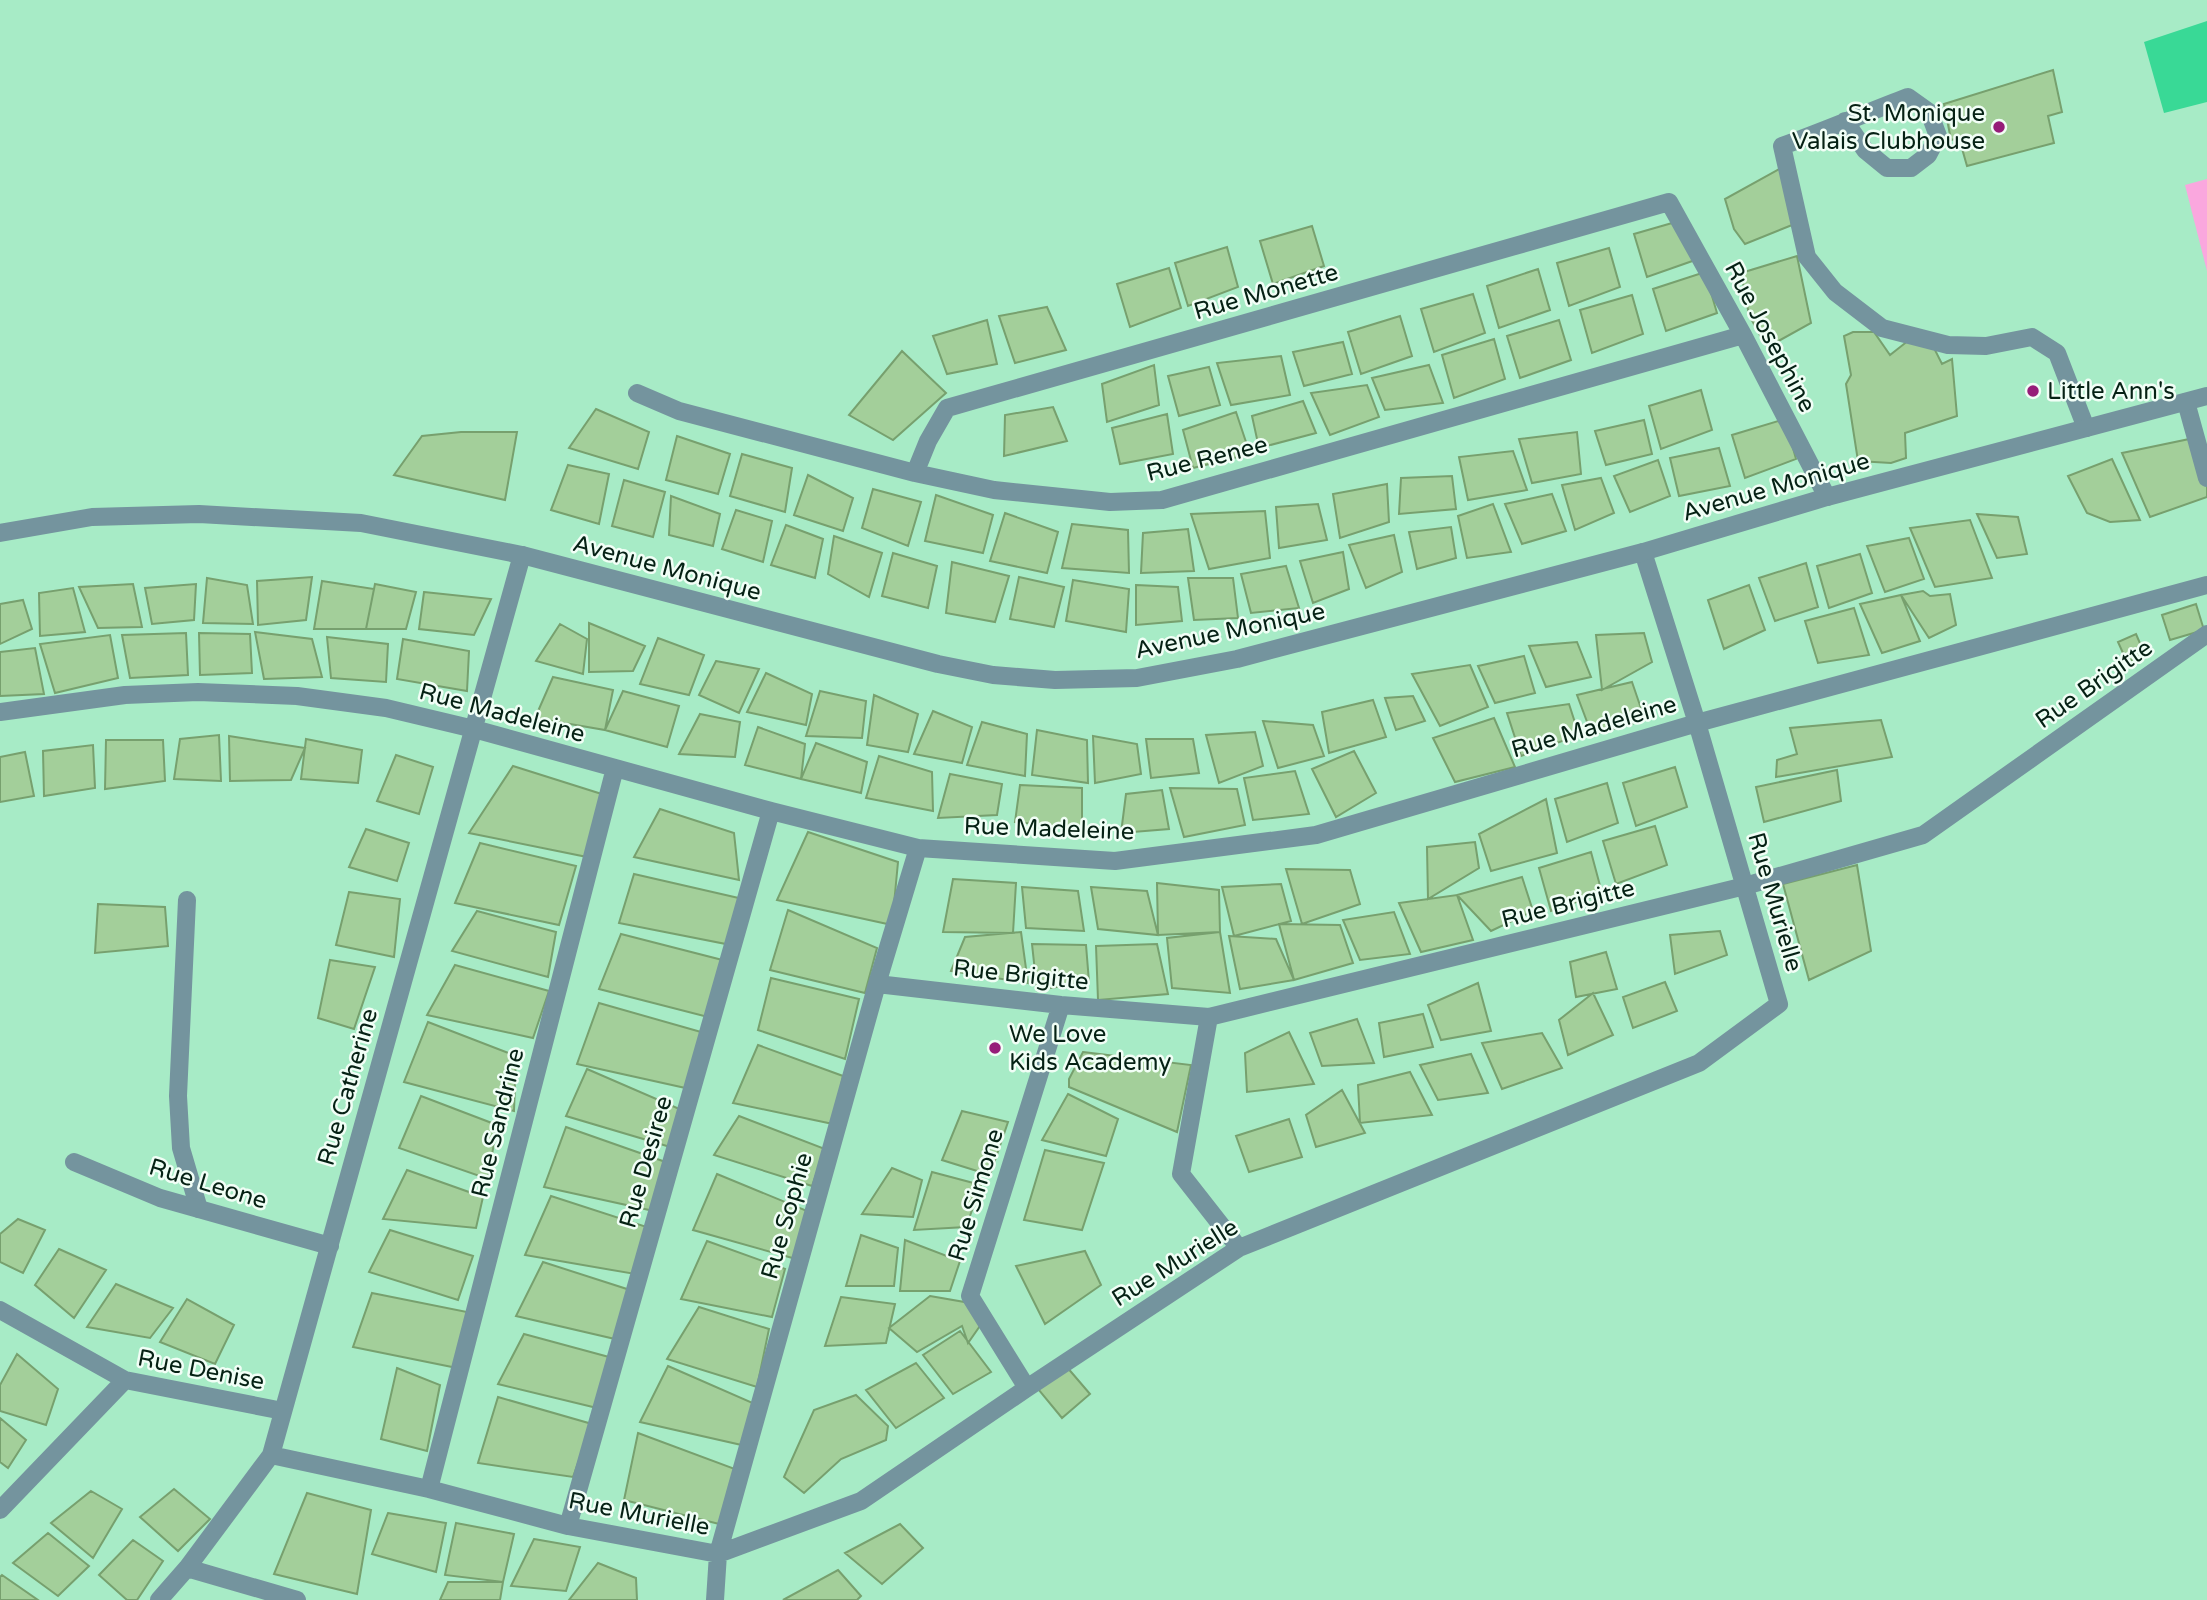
<svg xmlns="http://www.w3.org/2000/svg" width="2207" height="1600" viewBox="0 0 2207 1600" font-family="'Varela Round',sans-serif">
<rect width="100%" height="100%" fill="#a7ebc6"/>
<path fill="#faa7de" d="M2207 179V271L2185 185Z"/>
<path fill="#39d996" d="M2207 21V102L2164 113 2144 42Z"/>
<path fill="#a3cf9a" stroke="#77a06e" stroke-width="2" d="M2053 70 2062 112 2048 116 2054 143 1967 166 1959 138 1951 140 1944 104Z
M1783 167 1792 225 1745 244 1734 229 1725 199Z
M1686 219 1698 259 1647 277 1634 234Z
M1312 226 1324 266 1273 284 1260 241Z
M1227 247 1238 287 1188 306 1175 263Z
M1609 248 1620 287 1569 306 1557 263Z
M1797 256 1811 323 1773 344 1762 339 1749 315 1741 273Z
M1169 268 1181 308 1130 327 1117 284Z
M1538 269 1550 310 1499 328 1487 286Z
M1705 272 1717 313 1666 331 1653 289Z
M1473 294 1485 333 1434 352 1421 309Z
M1632 295 1643 334 1592 353 1580 310Z
M1047 307 1066 350 1015 363 999 316Z
M1400 316 1412 356 1361 374 1348 332Z
M987 320 997 364 947 374 933 336Z
M1559 320 1571 360 1520 378 1507 336Z
M1853 332H1874L1890 355 1909 340 1934 348 1942 364 1952 359 1957 416 1905 433 1906 458 1891 463 1858 461 1846 384 1851 375 1844 336Z
M1494 339 1505 379 1454 398 1442 355Z
M1343 342 1352 374 1304 386 1293 352Z
M902 351 946 393 893 440 849 415Z
M1281 356 1290 395 1231 405 1217 363Z
M1154 365 1159 405 1107 422 1102 384Z
M1429 365 1443 403 1385 410 1372 378Z
M1209 367 1220 405 1179 416 1168 376Z
M1367 385 1379 417 1330 435 1311 393Z
M1701 390 1712 430 1661 449 1649 406Z
M1303 401 1316 433 1259 448 1252 416Z
M1053 407 1067 441 1004 456 1005 415Z
M596 409 649 432 638 469 569 448Z
M1236 412 1250 454 1193 468 1183 430Z
M1167 414 1173 454 1120 464 1112 428Z
M1785 419 1796 459 1745 478 1732 435Z
M1644 420 1652 454 1606 465 1595 431Z
M461 432H517L505 500 394 475 422 436Z
M1577 432 1581 474 1532 483 1519 439Z
M677 436 730 454 718 494 666 480Z
M2199 437 2207 468V497L2150 517 2122 453Z
M1719 448 1730 486 1679 496 1670 458Z
M1513 451 1527 490 1468 500 1459 457Z
M742 454 792 468 785 512 730 496Z
M2112 459 2140 520 2110 522 2087 513 2068 476Z
M1658 460 1670 496 1630 512 1614 476Z
M568 465 609 474 599 524 551 510Z
M808 475 853 498 843 531 794 515Z
M1452 476 1456 509 1399 514 1401 478Z
M1601 478 1614 513 1575 530 1562 485Z
M624 480 665 492 653 537 612 526Z
M1387 484 1389 522 1340 538 1333 494Z
M873 489 921 502 908 546 862 528Z
M1552 494 1566 531 1522 544 1505 504Z
M936 495 993 515 983 553 925 541Z
M671 496 720 514 713 546 669 535Z
M1318 504 1327 540 1279 548 1276 507Z
M1493 504 1511 552 1467 558 1458 516Z
M736 510 772 521 763 562 722 549Z
M1265 511 1270 558 1209 569 1191 514Z
M1005 513 1058 532 1047 573 990 561Z
M1977 514 2018 517 2027 554 1997 558Z
M1970 520 1992 578 1935 587 1910 528Z
M1072 524 1128 530 1129 573 1062 568Z
M786 525 823 539 815 578 771 565Z
M1451 527 1456 558 1417 569 1409 532Z
M1188 529 1194 571 1141 573 1143 533Z
M1394 535 1402 572 1366 588 1349 545Z
M834 536 882 553 869 597 828 574Z
M1909 538 1924 579 1885 592 1867 546Z
M1343 552 1349 589 1313 603 1300 561Z
M893 553 937 566 928 608 882 596Z
M1860 554 1872 593 1829 608 1817 566Z
M952 562 1009 576 995 622 946 613Z
M1806 563 1818 607 1775 621 1759 578Z
M1286 566 1299 608 1251 613 1241 574Z
M312 577 306 620 258 625 257 581Z
M1019 577 1064 587 1054 627 1010 619Z
M207 578 247 585 253 624 203 623Z
M1188 578H1233L1238 618 1194 620Z
M1073 580 1129 589 1126 632 1066 621Z
M322 581 374 589 366 629H314Z
M133 584 142 627 98 628 79 587Z
M196 584 194 620 152 624 145 588Z
M375 584 416 592 406 629H366Z
M1136 585 1178 587 1182 621 1136 625Z
M1749 585 1765 630 1724 649 1708 600Z
M73 588 85 632 40 636 39 593Z
M1923 591 1930 596 1950 594 1956 625 1929 638 1901 595Z
M424 592 491 599 474 635 419 629Z
M1901 595 1920 641 1882 653 1860 604Z
M23 600 32 629 0 644V604Z
M2196 604 2204 630 2170 640 2162 615Z
M1854 608 1869 655 1818 663 1805 621Z
M589 623 645 646 633 671 589 672Z
M560 624 587 639 583 674 536 661Z
M255 632 312 639 322 677 264 679Z
M186 633 188 675 130 678 122 635Z
M199 633 250 634 252 673 200 675Z
M1644 633 1652 662 1602 690 1596 635Z
M2136 634 2145 655 2127 662 2118 642Z
M110 635 118 678 55 693 40 644Z
M327 637 388 644 386 682 331 678Z
M658 638 704 655 689 695 640 684Z
M403 639 469 651 467 691 397 679Z
M1577 642 1591 677 1546 687 1529 646Z
M35 648 44 694 0 696V652Z
M1524 656 1535 693 1495 703 1478 666Z
M716 661 759 669 739 713 699 695Z
M1470 665 1488 707 1440 726 1412 674Z
M766 673 812 694 806 725 747 712Z
M553 677 613 690 605 730 535 718Z
M1632 682 1645 720 1592 735 1577 695Z
M623 691 679 706 667 747 605 730Z
M820 691 866 701 862 738 806 736Z
M874 695 918 714 908 752 867 745Z
M1413 696 1425 721 1396 730 1385 698Z
M1373 700 1386 737 1329 753 1322 712Z
M1569 704 1579 735 1521 756 1507 713Z
M933 711 972 727 962 763 914 754Z
M700 714 740 722 735 757 679 754Z
M1494 718 1515 767 1455 782 1433 738Z
M1881 720 1892 757 1776 777 1777 760 1797 754 1790 728Z
M1263 721 1313 725 1324 756 1278 768Z
M982 722 1027 734 1025 776 967 765Z
M758 727 805 744 801 779 745 765Z
M1037 730 1087 740 1088 783 1032 775Z
M1255 732 1263 766 1219 783 1206 735Z
M219 735 221 781 174 779 180 739Z
M229 736 305 748 291 780 230 781Z
M1093 736 1137 744 1141 774 1095 783Z
M306 739 362 750 358 783 301 779Z
M1146 739H1193L1199 773 1151 778Z
M106 740H163L165 781 105 789Z
M816 743 867 762 861 793 801 779Z
M93 745 95 788 44 796 43 751Z
M1354 751 1376 793 1336 817 1312 769Z
M25 752 34 796 0 802V757Z
M396 755 433 767 419 814 377 801Z
M879 756 932 772 933 811 866 798Z
M513 766 608 796 592 858 469 833Z
M1675 767 1687 807 1636 826 1623 783Z
M1837 770 1841 801 1764 822 1756 787Z
M1295 771 1309 814 1253 820 1244 778Z
M950 774 1002 784 997 815 938 818Z
M1607 783 1618 823 1567 842 1555 799Z
M1020 785 1082 788V829L1015 822Z
M1170 788 1237 789 1245 825 1184 837Z
M1162 790 1169 829 1121 833 1126 794Z
M1546 799 1557 853 1491 871 1479 834Z
M660 809 734 833 739 880 634 857Z
M1655 826 1667 865 1616 884 1603 841Z
M366 829 409 843 397 881 349 867Z
M808 832 898 862 892 925 777 900Z
M1475 842 1479 868 1428 899 1427 847Z
M480 843 576 866 559 925 455 903Z
M1591 852 1602 893 1551 911 1539 868Z
M1857 865 1871 951 1809 980 1783 884Z
M1286 869 1350 870 1360 904 1302 924Z
M634 874 743 899 726 944 619 923Z
M1522 877 1533 911 1491 931 1457 895Z
M953 879 1016 883 1013 933 943 932Z
M1157 883 1219 890 1220 932 1158 935Z
M1281 884 1291 921 1234 936 1222 887Z
M1022 887 1078 891 1084 931 1026 928Z
M1091 887 1147 891 1158 935 1098 929Z
M349 892 400 899 394 957 336 945Z
M1457 895 1473 940 1421 952 1399 903Z
M98 904 165 907 168 946 95 953Z
M788 910 877 948 865 993 770 970Z
M477 911 556 932 548 977 452 951Z
M1394 912 1410 954 1360 960 1343 920Z
M1279 924 1340 925 1353 963 1294 980Z
M1720 931 1727 955 1675 974 1670 935Z
M1021 932 1028 983 951 971 965 937Z
M1220 932 1230 993 1172 988 1167 938Z
M621 934 734 963 708 1017 599 989Z
M1229 936 1276 939 1294 980 1240 989Z
M1032 944 1086 945 1089 982 1037 990Z
M1157 944 1168 994 1098 1000 1096 946Z
M1606 952 1617 989 1576 997 1570 962Z
M330 960 375 967 354 1029 318 1018Z
M455 965 549 991 533 1038 427 1015Z
M771 978 859 999 845 1059 758 1030Z
M1665 982 1677 1011 1633 1028 1623 997Z
M1478 983 1491 1031 1441 1040 1428 1005Z
M1593 993 1613 1035 1568 1055 1559 1020Z
M599 1003 701 1032 690 1089 577 1064Z
M1423 1014 1433 1047 1384 1057 1379 1023Z
M1357 1019 1374 1063 1322 1066 1310 1033Z
M428 1022 516 1056 514 1111 404 1082Z
M1289 1032 1314 1084 1247 1092 1245 1053Z
M1542 1033 1562 1068 1502 1089 1482 1043Z
M758 1045 843 1076 833 1124 733 1103Z
M1083 1052 1191 1065 1177 1132 1069 1087V1079Z
M1471 1054 1488 1093 1438 1100 1420 1065Z
M587 1069 691 1114 677 1149 566 1116Z
M1410 1072 1432 1115 1360 1123 1358 1085Z
M1342 1090 1365 1133 1316 1147 1306 1115Z
M1068 1094 1118 1119 1106 1156 1042 1140Z
M421 1096 497 1125 488 1179 399 1148Z
M962 1111 1008 1122 990 1175 942 1160Z
M739 1116 825 1149 812 1186 714 1155Z
M1289 1119 1302 1157 1249 1172 1236 1136Z
M566 1127 674 1165 663 1213 544 1187Z
M1045 1150 1104 1163 1082 1230 1024 1220Z
M892 1168 922 1180 913 1217 862 1214Z
M407 1170 483 1197 476 1228 383 1219Z
M932 1172 981 1185 966 1227 914 1230Z
M717 1174 812 1213 796 1259 693 1230Z
M551 1196 653 1229 635 1274 525 1255Z
M18 1219 45 1230 23 1273 0 1262V1234Z
M390 1230 473 1256 458 1300 369 1272Z
M861 1235 898 1248 894 1286H846Z
M905 1240 960 1261 950 1291H900Z
M707 1241 785 1269 772 1317 681 1299Z
M59 1249 106 1270 74 1318 35 1285Z
M1085 1251 1101 1285 1045 1324 1016 1266Z
M543 1262 630 1290 615 1339 516 1316Z
M116 1284 173 1308 150 1338 87 1327Z
M372 1293 467 1312 462 1369 353 1347Z
M930 1296 970 1303 982 1323 968 1343 962 1326 917 1352 889 1328Z
M841 1297 895 1304 886 1343 825 1346Z
M187 1299 234 1325 215 1364 160 1342Z
M699 1307 769 1329 757 1387 667 1359Z
M960 1331 991 1372 953 1394 923 1355Z
M524 1334 609 1357 597 1408 498 1384Z
M17 1354 58 1389 46 1425 0 1411V1385Z
M916 1363 944 1398 896 1428 866 1390Z
M668 1366 755 1404 746 1446 640 1422Z
M1066 1366 1090 1394 1062 1418 1038 1389Z
M397 1368 440 1385 427 1451 381 1439Z
M856 1395 888 1426 886 1440 841 1459 804 1493 784 1477 814 1410Z
M498 1397 592 1424 573 1477 478 1463Z
M0 1418 26 1440 8 1468 0 1462Z
M638 1433 743 1472 727 1526 624 1500Z
M174 1489 210 1519 178 1551 140 1517Z
M91 1491 122 1509 93 1558 51 1523Z
M307 1493 371 1510 357 1594 274 1574Z
M388 1513 446 1523 436 1572 372 1554Z
M456 1523 514 1534 503 1582 445 1575Z
M900 1524 923 1548 882 1584 845 1553Z
M48 1533 89 1566 58 1596 13 1563Z
M534 1539 580 1547 566 1591 511 1586Z
M133 1540 163 1561 137 1600H127L99 1575Z
M598 1563 636 1578 637 1600H569Z
M838 1570 861 1596 857 1600H783Z
M2 1575 38 1600H0V1577Z
M448 1582H503L500 1600H440Z"/>
<g fill="none" stroke-linecap="round" stroke-linejoin="round">
<path stroke="#74949e" stroke-width="18" d="M1845 121 1865 150 1887 168H1911L1928 155 1938 136 1929 112 1908 97C1866 113 1824 131 1782 146L1807 257 1835 292 1882 328 1948 345 1986 346 2032 337 2057 353 2086 428
M187 900 178 1096 181 1148 199 1209"/>
<path stroke="#74949e" stroke-width="18" d="M637 393 679 411 915 473 994 490 1110 502 1162 500 1743 335
M2186 402 2207 478
M915 473 928 441 947 408 1669 202 1743 335 1827 497
M0 712 125 695 198 692 297 696 386 708 474 729 771 811 918 848 1115 861 1316 835 1697 723 2207 585
M877 984 1061 1005 1209 1017 1745 886 1923 835 2207 634
M1209 1017 1181 1174 1239 1248
M74 1162 160 1198 330 1246
M0 1310 125 1380 283 1411
M1027 1388 970 1296 1061 1005
M271 1455 429 1489 568 1526 718 1554 861 1501 1027 1388 1239 1248 1699 1063 1779 1004 1697 723 1643 552
M429 1489 615 768
M0 1510 125 1380
M568 1526 771 811
M187 1568 297 1600
M159 1600 187 1568 271 1455 522 555
M715 1600 718 1554 877 984 918 848"/>
<path stroke="#74949e" stroke-width="18" d="M0 533 92 517 199 514 361 523 522 555 938 664 993 675 1055 680 1137 678 1237 659 1643 552 1827 497 2207 396"/>
</g>
<g fill="#961d79" stroke="#f1fef6" stroke-width="2.5">
<circle cx="1999" cy="127" r="7"/>
<circle cx="2033" cy="391" r="7"/>
<circle cx="995" cy="1048" r="7"/>
</g>
<g text-anchor="middle" dominant-baseline="central" stroke-width="5" stroke-linejoin="round" paint-order="stroke">
<g font-size="24" fill="#052114" stroke="#f1fef6" text-anchor="start">
<text x="1985" y="113" text-anchor="end">St. Monique<tspan x="1985" dy="28">Valais Clubhouse</tspan></text>
<text x="2047" y="391">Little Ann's</text>
<text x="1009" y="1034">We Love<tspan x="1009" dy="28">Kids Academy</tspan></text>
</g>
<g font-size="24" fill="#052114" stroke="#f1fef6">
<text transform="translate(1266 292) rotate(-16)">Rue Monette</text>
<text transform="translate(1770 337) rotate(62)">Rue Josephine</text>
<text transform="translate(1207 459) rotate(-14)">Rue Renee</text>
<text transform="translate(1776 487) rotate(-16)">Avenue Monique</text>
<text transform="translate(667 568) rotate(15)">Avenue Monique</text>
<text transform="translate(1230 631) rotate(-12)">Avenue Monique</text>
<text transform="translate(2094 684) rotate(-35)">Rue Brigitte</text>
<text transform="translate(502 713) rotate(15)">Rue Madeleine</text>
<text transform="translate(1594 727) rotate(-16)">Rue Madeleine</text>
<text transform="translate(1049 829) rotate(2)">Rue Madeleine</text>
<text transform="translate(1775 902) rotate(74)">Rue Murielle</text>
<text transform="translate(1568 904) rotate(-14)">Rue Brigitte</text>
<text transform="translate(1021 975) rotate(6)">Rue Brigitte</text>
<text transform="translate(348 1087) rotate(-74)">Rue Catherine</text>
<text transform="translate(498 1123) rotate(-76)">Rue Sandrine</text>
<text transform="translate(646 1162) rotate(-74)">Rue Desiree</text>
<text transform="translate(208 1184) rotate(17)">Rue Leone</text>
<text transform="translate(976 1195) rotate(-73)">Rue Simone</text>
<text transform="translate(787 1216) rotate(-74)">Rue Sophie</text>
<text transform="translate(1175 1263) rotate(-32)">Rue Murielle</text>
<text transform="translate(201 1370) rotate(11)">Rue Denise</text>
<text transform="translate(639 1514) rotate(11)">Rue Murielle</text>
</g>
</g>
</svg>
